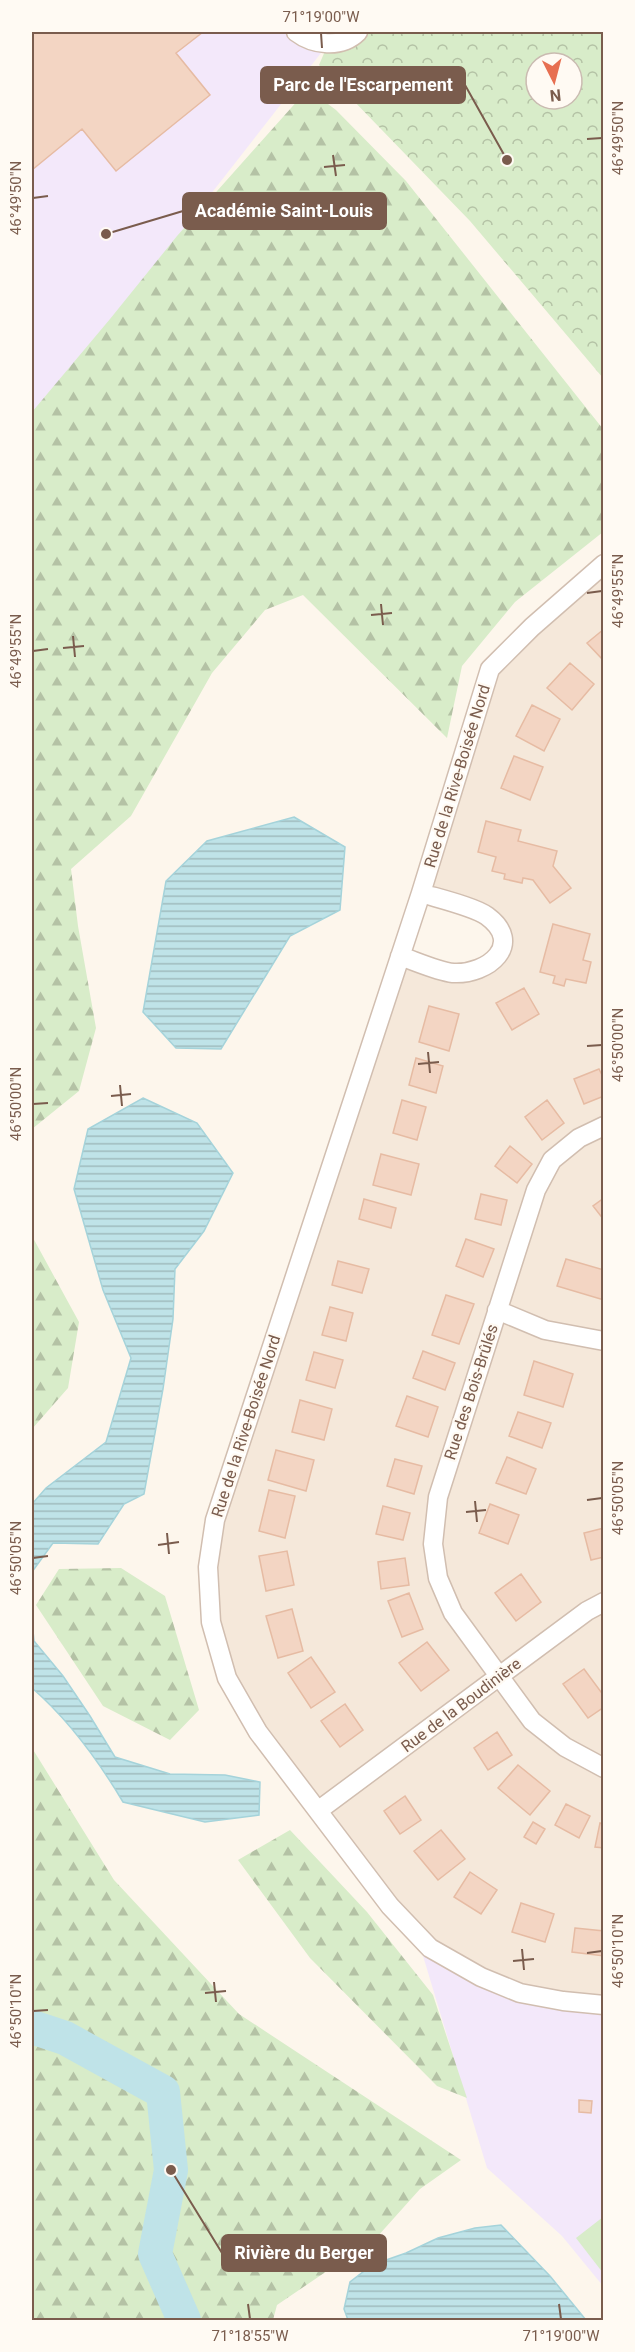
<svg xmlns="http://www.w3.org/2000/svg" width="635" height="2352" viewBox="0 0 635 2352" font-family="Roboto,sans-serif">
<defs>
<pattern id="forest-firs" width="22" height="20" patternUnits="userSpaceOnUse" patternTransform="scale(1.5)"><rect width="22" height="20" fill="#d8ecc9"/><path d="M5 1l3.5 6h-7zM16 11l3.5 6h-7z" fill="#b4c2a5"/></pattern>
<pattern id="park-crowns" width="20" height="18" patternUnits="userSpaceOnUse" patternTransform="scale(1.5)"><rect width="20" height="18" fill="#d8ecc9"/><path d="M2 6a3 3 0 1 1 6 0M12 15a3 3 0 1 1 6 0" fill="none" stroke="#b4c2a5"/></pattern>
<pattern id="water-rules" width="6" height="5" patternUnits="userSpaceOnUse" patternTransform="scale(1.5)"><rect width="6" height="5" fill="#bfe3e8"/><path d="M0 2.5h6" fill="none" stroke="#a0bbbe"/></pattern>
</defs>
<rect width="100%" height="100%" fill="#fdf6ec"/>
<path fill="#f5e8da" d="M603 564V2005L563 2001 430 1948 227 1678 208 1567 400 956 452 973 497 958 500 928 421 893 490 669Z"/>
<path fill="#f3e8fa" d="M32 32H296L328 44 32 423Z
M420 1946 508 1988 603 2005V2286L562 2236 487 2168Z"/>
<path fill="url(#forest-firs)" d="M308 89 336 110 406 181 603 429V532L515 602 462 666 447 738 303 595 265 610 212 673 131 816 71 869 78 926 96 1028 79 1091 32 1129V412L110 319 177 236Z
M32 1236 79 1322 68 1388 32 1429Z
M121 1568 165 1596 199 1710 170 1740 103 1706 36 1605 59 1569Z
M32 1748 114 1880 239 2014 461 2160 420 2189 377 2237 277 2305 273 2320H32Z
M290 1830 367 1912 433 1995 467 2098 437 2086 310 1958 238 1860Z"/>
<path fill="url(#park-crowns)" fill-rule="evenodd" d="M358 32H603V378L470 221 319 65 328 44ZM536 63H572V99H536Z"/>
<path fill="#d8ecc9" d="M603 2217V2273L576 2238Z"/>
<path fill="url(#water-rules)" stroke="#a5d3da" stroke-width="1.5" d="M294 817 345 847 340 910 290 936 221 1049 176 1048 143 1012 166 881 207 841Z
M143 1098 197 1123 233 1173 204 1231 175 1269 173 1319 163 1389 144 1494 124 1504 98 1544 53 1543 32 1572V1504L46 1488 106 1442 131 1358 103 1290 74 1189 88 1129Z
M32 1621 34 1641 63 1676 90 1716 115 1757 170 1774 225 1775 260 1782 259 1815 205 1822 123 1802C98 1760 69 1720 32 1688Z
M501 2225 550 2276 586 2320H348L344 2309 350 2282 372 2265 406 2253 438 2238 475 2228Z"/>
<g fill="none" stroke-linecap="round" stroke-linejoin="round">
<path stroke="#bfe3e8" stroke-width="34" d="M32 2027 65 2038 163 2092 171 2170 155 2254 184 2320"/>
</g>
<path fill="#f3d5c3" stroke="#e6bba3" stroke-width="1.5" d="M32 32H203L176 53 210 95 116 171 82 129 32 170Z
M604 629V661L587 643Z
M570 663 594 684 572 710 547 688Z
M532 705 560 719 544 751 516 736Z
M514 756 543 767 530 800 501 788Z
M486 821 521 830 518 841 557 851 553 866 571 888 550 903 533 880 523 878 522 883 504 879 505 874 492 871 496 857 478 852Z
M553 924 590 934 583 960 591 962 586 983 566 979 564 986 553 983 555 976 540 972Z
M524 988 539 1014 512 1030 496 1003Z
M429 1006 459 1014 449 1051 419 1042Z
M416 1058 443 1066 436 1093 409 1085Z
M599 1069 604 1079V1096L584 1104 574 1079Z
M402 1100 426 1107 417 1140 393 1133Z
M547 1100 564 1123 542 1140 525 1117Z
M510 1146 532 1164 517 1183 495 1166Z
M381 1154 419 1164 411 1195 373 1185Z
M481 1194 507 1200 501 1225 475 1219Z
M604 1198V1220L593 1206Z
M364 1199 396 1208 391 1228 359 1219Z
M466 1239 494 1249 483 1277 456 1266Z
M566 1259 604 1270V1300L557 1286Z
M338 1261 369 1269 362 1293 332 1285Z
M446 1295 474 1304 459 1344 432 1335Z
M330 1307 353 1313 346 1341 322 1335Z
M423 1351 455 1363 445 1390 413 1378Z
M314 1352 343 1360 335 1388 306 1380Z
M534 1361 573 1374 563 1407 524 1395Z
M407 1396 438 1407 428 1437 396 1426Z
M300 1400 332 1409 324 1440 292 1432Z
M518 1412 551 1423 542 1448 509 1436Z
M276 1450 314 1460 306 1491 268 1480Z
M507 1457 536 1469 526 1494 496 1483Z
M395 1459 422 1466 414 1494 387 1486Z
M269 1490 295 1496 285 1538 259 1531Z
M490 1504 519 1515 508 1544 479 1533Z
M383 1506 410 1513 403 1540 376 1534Z
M604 1528V1557L591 1560 584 1533Z
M287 1551 294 1585 266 1591 259 1556Z
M405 1558 409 1585 381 1589 378 1562Z
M521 1574 541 1602 516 1621 495 1593Z
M409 1593 423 1629 402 1637 388 1601Z
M292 1609 303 1651 278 1658 266 1616Z
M427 1642 449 1670 421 1691 399 1663Z
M311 1657 335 1692 311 1708 288 1673Z
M584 1669 604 1696V1707L588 1718 563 1684Z
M345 1704 363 1730 340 1747 321 1721Z
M497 1732 512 1755 488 1770 474 1748Z
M518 1765 550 1791 530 1815 498 1788Z
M405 1796 421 1820 400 1834 384 1811Z
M566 1804 590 1816 579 1838 555 1825Z
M533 1822 545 1829 536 1844 524 1837Z
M600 1823 604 1824V1848L595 1847Z
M441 1830 465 1859 438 1880 414 1851Z
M470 1872 497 1890 481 1914 454 1897Z
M521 1903 554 1914 545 1942 512 1932Z
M575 1928 604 1931V1956L572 1952Z
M579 2100 592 2101 591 2113 579 2112Z"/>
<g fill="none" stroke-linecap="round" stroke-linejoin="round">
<defs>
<path id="minor" d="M296 32C313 45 341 49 358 32
M604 564 532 627 490 669 421 893 215 1520 208 1567 211 1622 227 1678 258 1732 390 1906 430 1948 481 1977 520 1993 563 2001 604 2005
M400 956C415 961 437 971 453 973 488 975 525 944 487 916 475 907 437 898 421 893
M604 1126 579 1138 552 1160 536 1190 438 1497 433 1544 438 1578 453 1613 532 1721 565 1747 604 1768
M497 1310 545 1330 604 1341
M319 1810 587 1611 604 1602"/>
</defs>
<use href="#minor" stroke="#d1beb0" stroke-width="21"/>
<use href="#minor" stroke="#fff" stroke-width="18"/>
</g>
<path fill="none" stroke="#7a5c4d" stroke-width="2" d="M321 33 322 48M587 139 602 138M333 155 336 176M324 167 345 165M33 198 48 196M587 593 602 591M381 604 383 625M371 615 392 613M73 636 75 657M63 648 84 646M33 651 48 649M587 1046 602 1045M428 1052 430 1073M418 1064 439 1062M120 1085 122 1106M111 1096 131 1094M33 1104 48 1103M587 1500 602 1498M475 1501 477 1522M466 1512 486 1510M167 1533 169 1554M158 1545 179 1542M33 1558 48 1556M522 1949 524 1970M587 1953 602 1951M513 1961 534 1959M214 1982 216 2002M205 1993 226 1991M33 2011 48 2010M248 2304 250 2319M559 2304 561 2319"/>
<g text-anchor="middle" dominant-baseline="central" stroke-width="4.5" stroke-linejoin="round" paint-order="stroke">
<g font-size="16" fill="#7a5c4d" stroke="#fffaf3">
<text transform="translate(457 776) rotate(-73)">Rue de la Rive-Boisée Nord</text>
<text transform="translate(471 1392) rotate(-72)">Rue des Bois-Brûlés</text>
<text transform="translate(246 1426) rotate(-72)">Rue de la Rive-Boisée Nord</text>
<text transform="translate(461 1705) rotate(-37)">Rue de la Boudinière</text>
</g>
</g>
<path fill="none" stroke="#7a5c4d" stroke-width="2" d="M507 160L465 85M106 234L183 211M171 2170L222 2253"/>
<g fill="#7a5c4d" stroke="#fffaf3" stroke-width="2">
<circle cx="507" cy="160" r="6"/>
<circle cx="106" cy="234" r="6"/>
<circle cx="171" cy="2170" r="6"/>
</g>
<g fill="#7a5c4d" stroke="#7a5c4d" stroke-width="2">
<rect x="261" y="67" width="204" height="36" rx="6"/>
<rect x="183" y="193" width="203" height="36" rx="6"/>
<rect x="222" y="2235" width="164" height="36" rx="6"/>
</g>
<g font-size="18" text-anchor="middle" font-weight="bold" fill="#fff">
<text x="363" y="91">Parc de l'Escarpement</text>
<text x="284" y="217">Académie Saint-Louis</text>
<text x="304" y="2259">Rivière du Berger</text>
</g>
<rect width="635" height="2352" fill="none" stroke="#fffaf3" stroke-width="66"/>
<g transform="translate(554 81) rotate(174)"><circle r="28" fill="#fffaf3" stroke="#cabbb1" stroke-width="1.5"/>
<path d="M0-4.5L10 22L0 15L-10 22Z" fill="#e76f51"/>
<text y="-9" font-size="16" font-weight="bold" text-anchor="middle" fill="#7a5c4d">N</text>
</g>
<rect x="33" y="33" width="569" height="2286" fill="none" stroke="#7a5c4d" stroke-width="2"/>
<g font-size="15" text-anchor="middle" fill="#7a5c4d">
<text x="321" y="22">71°19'00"W</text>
<text transform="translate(618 138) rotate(-90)" y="5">46°49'50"N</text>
<text transform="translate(16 198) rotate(-90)" y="5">46°49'50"N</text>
<text transform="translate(618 591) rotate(-90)" y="5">46°49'55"N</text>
<text transform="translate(16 651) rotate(-90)" y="5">46°49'55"N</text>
<text transform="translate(618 1045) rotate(-90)" y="5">46°50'00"N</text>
<text transform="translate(16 1104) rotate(-90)" y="5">46°50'00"N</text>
<text transform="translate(618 1498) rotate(-90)" y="5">46°50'05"N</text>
<text transform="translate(16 1558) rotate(-90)" y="5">46°50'05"N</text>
<text transform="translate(618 1951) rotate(-90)" y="5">46°50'10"N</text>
<text transform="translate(16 2011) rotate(-90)" y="5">46°50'10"N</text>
<text x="250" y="2341">71°18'55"W</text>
<text x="561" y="2341">71°19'00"W</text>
</g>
</svg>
